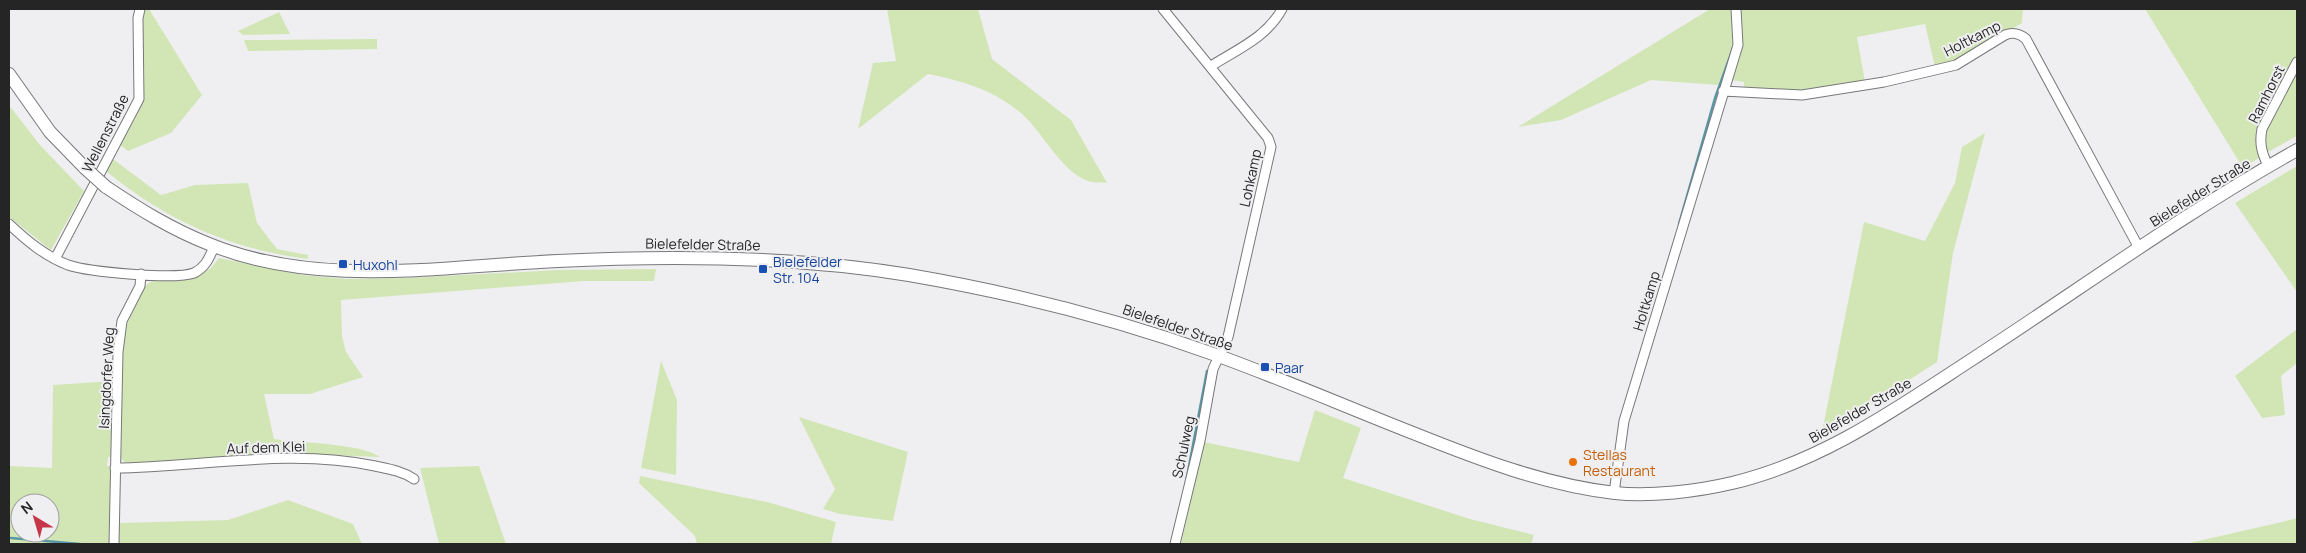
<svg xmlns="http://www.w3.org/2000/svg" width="2306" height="553" viewBox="0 0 2306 553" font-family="Manrope,sans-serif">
<rect width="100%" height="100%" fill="#efeff2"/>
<path fill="#d2e6b5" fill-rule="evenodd" d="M146 9H149L202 95 171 133 128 151 120 145C127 132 139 115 142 100 148 71 140 40 143 11Z
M887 9H978L992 59 1071 120 1107 183C1102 182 1097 183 1092 182 1064 177 1042 131 1022 114 994 90 963 81 928 74L858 129 873 63 896 61Z
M1710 9H1731L1733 44 1718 85 1651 80 1561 120 1518 127Z
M1740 9H2023L2022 23 1955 62 1935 67 1925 24 1857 37 1865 82 1802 92 1744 89V82L1731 80Z
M2145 9H2297V56L2259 129 2256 144 2259 158 2243 168Z
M279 12 290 34 243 35 238 31Z
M377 39V49L248 51 244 40Z
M2297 71V136L2268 152 2264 141 2265 132Z
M9 105 39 144 84 191 51 250 9 217Z
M1985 133 1953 253 1937 362 1821 437 1864 222 1925 241 1955 183 1962 147Z
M113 159 161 195 195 185 248 183 257 223 277 249 308 255V259C233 250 165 220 106 171Z
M2297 166V292L2235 203Z
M219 258 303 275 346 279 405 278 559 270 656 269 654 281H584L341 300 342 336 346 352 363 377 310 394H264L274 439C300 443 360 443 380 457L277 453 126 464 121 458 123 353 127 324 145 286 155 279H186L200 275 211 268Z
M2297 329V363L2281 376 2285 415 2262 418 2235 376Z
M661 361 677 400 676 475 641 468Z
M114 381 113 457H108L107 466H111L109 544H9V466L52 468 53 385ZM20 503H50V533H20Z
M1315 410 1361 428 1343 478 1470 519 1534 535 1531 544H1181L1204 442 1299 462Z
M799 417 908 452 893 521 840 514 823 509 835 489Z
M479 466 506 544H439L420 468Z
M640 476 767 502 836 522 831 544H697L695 536 639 483Z
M288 500 353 524 362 544H118L119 523 228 520Z
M2297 518V544H2185L2282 522Z"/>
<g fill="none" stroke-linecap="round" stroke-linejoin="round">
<path stroke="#5898a6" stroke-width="2.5" d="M1679 224 1715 98 1733 48
M1186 482 1207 371
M11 538 80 544"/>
<defs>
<path id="street" d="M1163 9 1268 138 1271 147 1228 337 1213 369 1200 441 1175 544
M1211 66C1238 49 1267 37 1282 9
M1723 91 1802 95 1884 82 1956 65 2005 35C2013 32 2019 33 2026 39L2139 248
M2268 166C2262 153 2259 144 2262 129L2297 62
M9 224C27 241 45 256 68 265 89 272 175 280 194 273 206 267 209 258 214 247
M55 259 139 99 138 18 140 9
M115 468C201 467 290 448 375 466 389 469 402 471 414 479
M1614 493 1624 421 1738 45 1736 9
M114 544 118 352 122 321 140 286 141 274"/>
<path id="secondary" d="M9 74 50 132 85 168
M106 187C139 209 171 229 209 244 319 289 443 266 558 261 675 255 794 256 909 275 1014 293 1116 319 1216 355 1282 379 1347 407 1413 433 1478 459 1545 485 1615 493 1650 497 1698 491 1732 483 1821 462 1896 409 1971 360 2079 290 2184 213 2297 150"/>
</defs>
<use href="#street" stroke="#78787b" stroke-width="11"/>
<use href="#secondary" stroke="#78787b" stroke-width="14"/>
<use href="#street" stroke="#fff" stroke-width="9"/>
<use href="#secondary" stroke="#fff" stroke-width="12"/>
<defs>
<path id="secondary-bridge" d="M85 168 106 187"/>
</defs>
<use href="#secondary-bridge" stroke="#78787b" stroke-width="14" stroke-linecap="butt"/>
<use href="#secondary-bridge" stroke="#fff" stroke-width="12"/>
</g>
<g fill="#1a4fb4" stroke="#efeff2" stroke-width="2">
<rect x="338" y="259" width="10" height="10" rx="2.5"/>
<rect x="758" y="264" width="10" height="10" rx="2.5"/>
<rect x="1260" y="362" width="10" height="10" rx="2.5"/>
</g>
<circle fill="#e8710a" stroke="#efeff2" stroke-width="2" cx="1573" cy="462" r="5"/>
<g text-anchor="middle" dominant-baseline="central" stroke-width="4" stroke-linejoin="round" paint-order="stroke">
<g font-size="14" fill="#252526" stroke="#efeff2">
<text transform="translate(1972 38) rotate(-27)">Holtkamp</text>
<text transform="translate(2266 94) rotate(-63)">Ramhorst</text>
<text transform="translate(105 133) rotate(-63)">Wellenstraße</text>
<text transform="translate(1250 178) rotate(-78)">Lohkamp</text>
<text transform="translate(2200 192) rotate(-32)">Bielefelder Straße</text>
<text transform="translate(703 244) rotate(1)">Bielefelder Straße</text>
<text transform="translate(1646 301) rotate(-73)">Holtkamp</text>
<text transform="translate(1178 327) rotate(19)">Bielefelder Straße</text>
<text transform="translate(106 378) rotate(-87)">Isingdorfer Weg</text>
<text transform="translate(1860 410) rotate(-30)">Bielefelder Straße</text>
<text transform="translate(266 447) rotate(-2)">Auf dem Klei</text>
<text transform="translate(1183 447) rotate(-78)">Schulweg</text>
</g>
<g font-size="14" fill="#164399" stroke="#efeff2" text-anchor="start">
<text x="773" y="261">Bielefelder<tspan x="773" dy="16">Str. 104</tspan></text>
<text x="353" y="264">Huxohl</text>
<text x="1275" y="367">Paar</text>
</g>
<g font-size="14" fill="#c56008" stroke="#efeff2" text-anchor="start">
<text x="1583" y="454">Stellas<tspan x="1583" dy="16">Restaurant</tspan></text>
</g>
</g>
<rect width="2306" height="553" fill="none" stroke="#252526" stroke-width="20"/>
<g transform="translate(35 518) rotate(322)"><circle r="24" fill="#efeff2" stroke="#9e9ea0"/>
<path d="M0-4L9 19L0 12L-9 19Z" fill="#c63649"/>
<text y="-8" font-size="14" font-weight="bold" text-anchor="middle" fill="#252526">N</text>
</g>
</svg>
